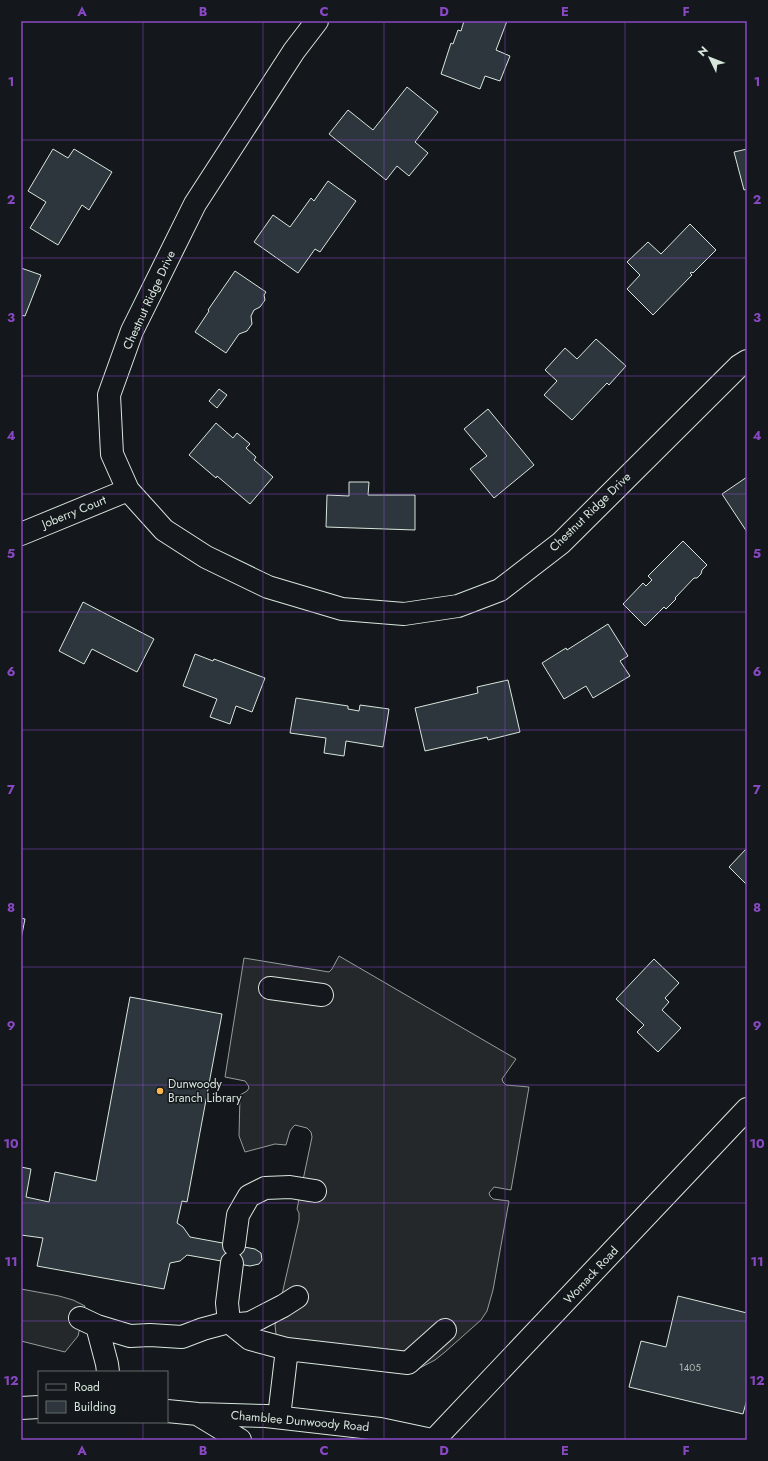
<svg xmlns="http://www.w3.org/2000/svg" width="768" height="1461" viewBox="0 0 768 1461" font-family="Jost,sans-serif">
<rect width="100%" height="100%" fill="#14181c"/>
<path fill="#24282b" stroke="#939e99" d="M339 956 516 1059 502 1079 503 1082 506 1085 529 1087 511 1190 494 1187 489 1193 490 1196 493 1199 509 1201 493 1290 487 1311 481 1320 445 1352 435 1360 414 1371 272 1356 276 1334 275 1325 299 1220V1213L297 1209 312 1137 311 1132 307 1128 295 1125 293 1127 290 1131 286 1145 275 1144 245 1152 239 1136 240 1095 247 1091 249 1088 248 1085 245 1081 225 1077 244 958 329 972 332 969Z
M21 1289 59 1296 73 1300 85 1306 78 1336 65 1352 21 1341Z"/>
<path fill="#2c363c" stroke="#d8e6dc" d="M463 21H507L496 50 510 56 500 81 485 76 480 89 441 74 451 43 453 44 458 30 461 31 464 21Z
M407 87 438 112 415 142 428 153 409 176 397 166 386 180 329 134 348 110 373 130Z
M53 149 68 158 74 149 112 172 89 210 82 205 58 245 30 228 46 202 28 191Z
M747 149V189L744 190 734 152Z
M328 181 356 201 320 252 315 249 298 273 254 242 273 215 290 227 311 198 314 201Z
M690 224 716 250 693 273 692 272 690 273 692 275 653 315 627 289 640 275 627 262 648 242 661 254Z
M21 268 41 275 25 316 21 315Z
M235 271 266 292 264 295 265 300 260 307 254 310 251 316 252 324 247 331 239 334 226 353 195 332 209 311 208 310Z
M596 339 626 366 609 385 607 383 572 420 544 395 557 381 545 370 565 348 577 359Z
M219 389 227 395 217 408 209 401Z
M488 409 534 465 494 498 470 469 487 456 464 429Z
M216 423 233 438 237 433 250 444 246 448 256 457 254 460 273 477 250 504 217 476 216 478 189 455Z
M747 477V532L722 494Z
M349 482H369L368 495H415V530L326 527 327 495 349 496Z
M683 541 707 565 702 570 701 574 697 578H694L675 598 676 599 666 609 664 607 645 626 623 604 643 583 646 586 652 580 648 576Z
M83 602 154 639 137 672 92 649 84 664 59 651Z
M608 624 628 656 620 661 630 676 593 698 586 686 564 699 542 663 566 648 567 650Z
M195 654 213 661 214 659 265 678 252 712 236 706 230 724 210 717 217 699 183 686Z
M508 680 520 732 488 740 487 737 425 751 415 708 478 693 477 687Z
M296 698 348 706V709L359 711 360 705 389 709 383 747 346 741 344 756 324 753 326 738 290 733Z
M747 848V885L729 867Z
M21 918 25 919 21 939Z
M654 959 679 983 665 998 669 1002 662 1010 681 1028 658 1052 637 1032 644 1025 616 999Z
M130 997 222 1014 187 1202 182 1201 177 1223 183 1227 190 1237 255 1249 261 1253 262 1260 259 1264 250 1266 187 1255 180 1261 170 1263 164 1289 37 1266 43 1238 21 1235V1167L31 1169 26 1197 49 1202 55 1172 96 1181Z
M678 1296 747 1313V1399L743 1414 629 1387 641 1341 666 1347Z"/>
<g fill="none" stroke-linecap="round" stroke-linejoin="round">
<defs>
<path id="minor" d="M317 21 294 51 195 204 132 331 109 395 112 454 128 490 164 530 206 557 268 587 342 609 404 614 458 606 500 590 561 543 739 366 747 361
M21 534 128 490
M270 988 322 995
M234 1245 238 1215 249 1196 265 1188 290 1187 315 1191
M232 1263 227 1303 229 1322 250 1339 287 1349
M80 1318 97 1326 107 1364 108 1372
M97 1326 130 1336 150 1335 182 1337 203 1329 229 1322 239 1324 250 1323 283 1306 297 1297
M21 1408 39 1407
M167 1411 198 1414 266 1416 380 1429 432 1440
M199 1415 240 1440
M279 1417 287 1349 408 1363 445 1330
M434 1440 747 1109"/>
</defs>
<use href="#minor" stroke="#d8e6dc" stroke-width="24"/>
<use href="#minor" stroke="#14181c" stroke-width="22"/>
</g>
<path fill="none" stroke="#8948c3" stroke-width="1" stroke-opacity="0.55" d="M143 21V1372M263 21V1440M384 21V1440M505 21V1440M625 21V1440M21 140H747M21 258H747M21 376H747M21 494H747M21 612H747M21 730H747M21 849H747M21 967H747M21 1085H747M21 1203H747M21 1321H747M143 1422V1440"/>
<circle fill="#ffb74d" stroke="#14181c" stroke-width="1.5" cx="160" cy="1091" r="4"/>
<g text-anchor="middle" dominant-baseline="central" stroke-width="3" stroke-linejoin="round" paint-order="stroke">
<g font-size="10" fill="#adbab4">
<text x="690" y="1367">1405</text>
</g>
<g font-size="12" fill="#d8e6dc" stroke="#14181c">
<text transform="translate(149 300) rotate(-65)">Chestnut Ridge Drive</text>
<text transform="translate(74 512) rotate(-22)">Joberry Court</text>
<text transform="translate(590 512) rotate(-44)">Chestnut Ridge Drive</text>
<text transform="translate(591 1275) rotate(-47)">Womack Road</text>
<text transform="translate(300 1421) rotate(5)">Chamblee Dunwoody Road</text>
</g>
<g font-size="12" fill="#d8e6dc" stroke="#14181c" text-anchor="start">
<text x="168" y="1084">Dunwoody<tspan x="168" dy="14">Branch Library</tspan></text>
</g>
</g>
<rect width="768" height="1461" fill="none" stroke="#14181c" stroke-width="44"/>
<rect x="38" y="1371" width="130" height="52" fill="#14181c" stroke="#626a69"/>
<rect x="46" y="1384" width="20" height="6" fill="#14181c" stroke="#626a69"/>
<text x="74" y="1391" font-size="12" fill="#d8e6dc">Road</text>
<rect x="46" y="1401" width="20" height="12" fill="#2c363c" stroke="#626a69"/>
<text x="74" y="1411" font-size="12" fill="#d8e6dc">Building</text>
<g transform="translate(710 58) rotate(313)" stroke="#14181c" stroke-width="3" paint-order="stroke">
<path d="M0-3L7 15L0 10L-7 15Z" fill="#d8e6dc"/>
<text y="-6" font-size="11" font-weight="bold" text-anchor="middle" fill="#d8e6dc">N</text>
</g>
<rect x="22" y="22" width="724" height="1417" fill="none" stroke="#8948c3" stroke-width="1.5"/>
<g font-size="13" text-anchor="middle" font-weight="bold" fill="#8948c3">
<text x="82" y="16">A</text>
<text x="203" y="16">B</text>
<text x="324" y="16">C</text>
<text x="444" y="16">D</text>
<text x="565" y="16">E</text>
<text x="686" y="16">F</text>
<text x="11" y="86">1</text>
<text x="757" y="86">1</text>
<text x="11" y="204">2</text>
<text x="757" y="204">2</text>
<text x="11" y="322">3</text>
<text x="757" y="322">3</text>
<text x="11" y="440">4</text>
<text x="757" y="440">4</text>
<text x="11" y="558">5</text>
<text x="757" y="558">5</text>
<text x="11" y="676">6</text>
<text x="757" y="676">6</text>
<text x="11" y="794">7</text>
<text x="757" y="794">7</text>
<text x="11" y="912">8</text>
<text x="757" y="912">8</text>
<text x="11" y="1030">9</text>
<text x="757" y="1030">9</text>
<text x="11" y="1148">10</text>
<text x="757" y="1148">10</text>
<text x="11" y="1266">11</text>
<text x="757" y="1266">11</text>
<text x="11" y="1385">12</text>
<text x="757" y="1385">12</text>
<text x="82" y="1455">A</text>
<text x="203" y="1455">B</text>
<text x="324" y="1455">C</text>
<text x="444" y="1455">D</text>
<text x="565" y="1455">E</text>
<text x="686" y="1455">F</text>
</g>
</svg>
